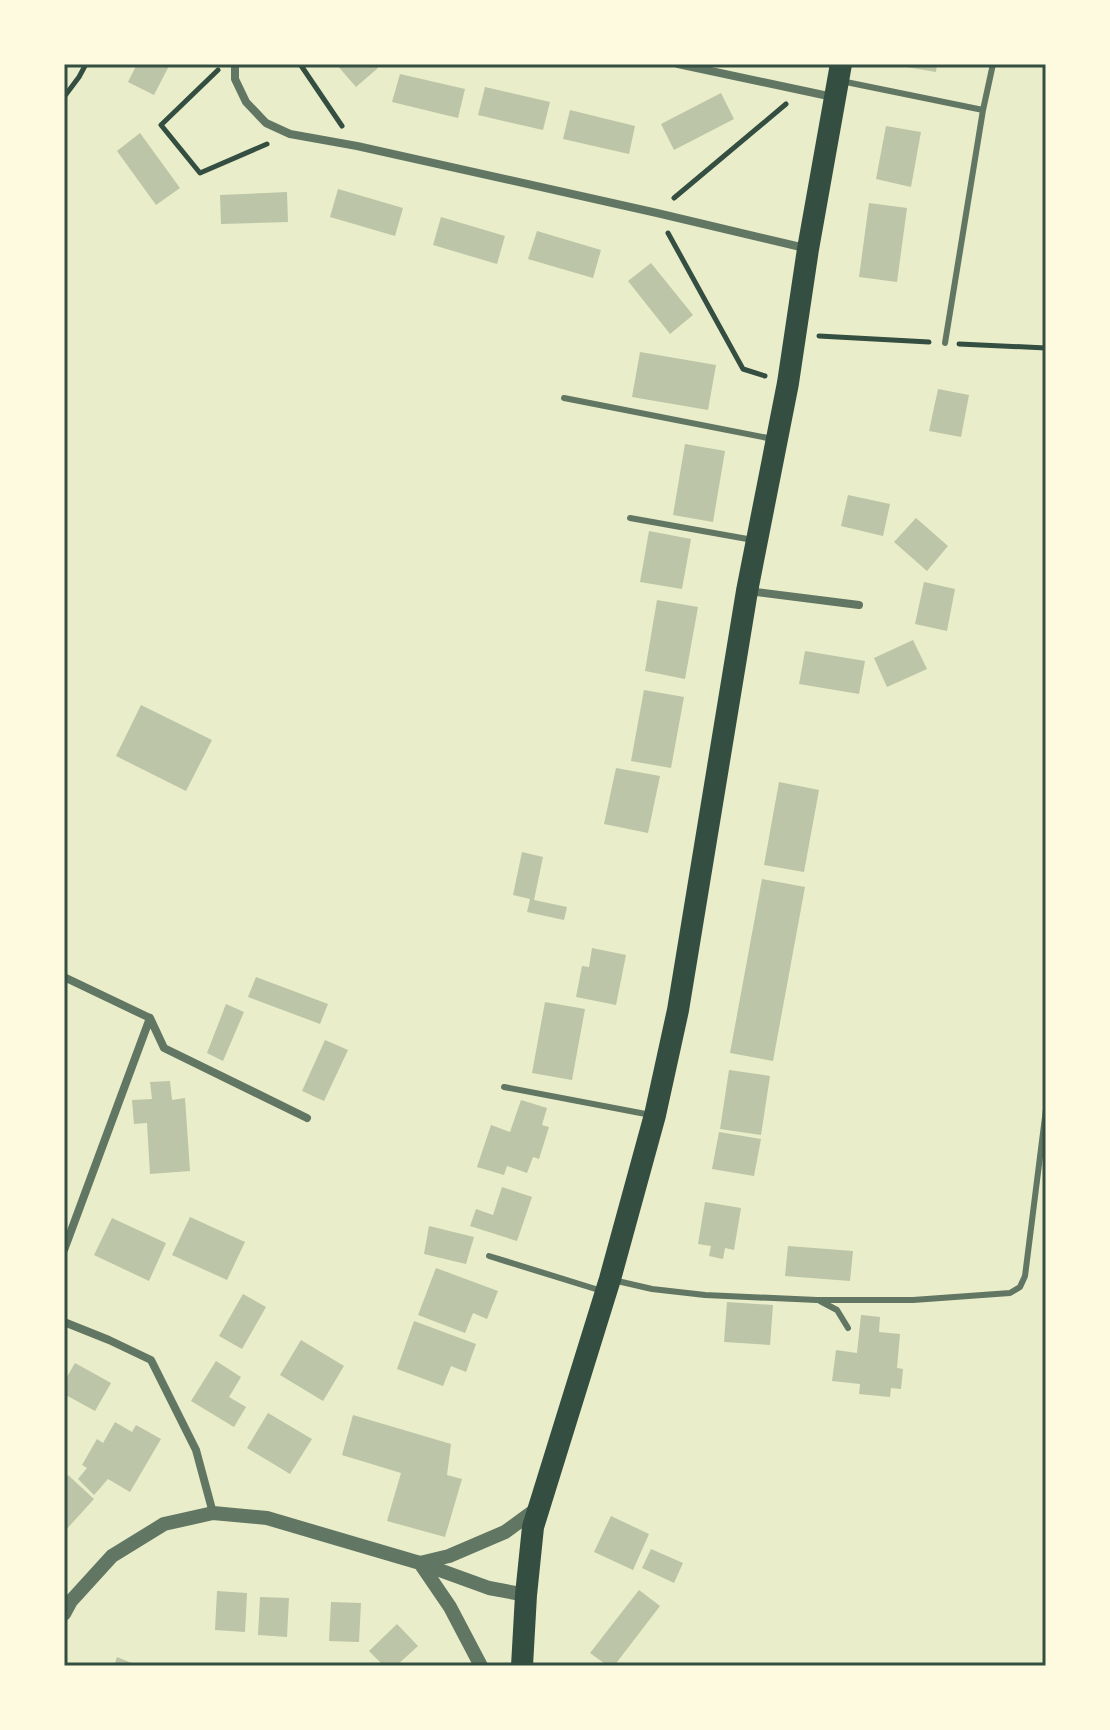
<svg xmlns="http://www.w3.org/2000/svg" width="1110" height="1730" viewBox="0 0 1110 1730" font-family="'Sofia Sans Condensed',sans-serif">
<rect width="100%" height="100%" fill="#e9edc9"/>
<path fill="#bcc5a7" d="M137 64H170L154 95 128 82Z
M336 64H375L378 68 356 87Z
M900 64H937L936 72 900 66Z
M400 74 465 89 458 118 392 102Z
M485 87 550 102 543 130 478 115Z
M721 93 734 119 674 150 661 124Z
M570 110 635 126 629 154 563 139Z
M886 126 921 132 911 187 876 179Z
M140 133 180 188 156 205 117 151Z
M338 189 403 208 395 236 330 217Z
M287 192 288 222 221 224 220 195Z
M869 203 907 208 897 282 859 277Z
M441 217 505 236 497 264 433 245Z
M537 231 601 250 593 278 528 259Z
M651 263 693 315 670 334 628 281Z
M640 352 716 365 708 410 632 397Z
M938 389 969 395 961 437 929 431Z
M685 444 725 451 713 522 673 515Z
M848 495 890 504 883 536 841 526Z
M916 518 948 546 927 571 894 542Z
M649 531 691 539 682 589 640 582Z
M924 582 955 589 947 631 915 624Z
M657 600 698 607 685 679 645 671Z
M913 640 927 669 887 687 874 658Z
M805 651 865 661 859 694 799 684Z
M644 690 684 697 671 768 631 761Z
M141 705 212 740 186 791 116 756Z
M616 768 660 776 648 833 604 824Z
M779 782 819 790 804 872 764 865Z
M522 852 543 857 534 900 567 907 564 920 527 912 530 899 513 895Z
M762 879 805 887 773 1061 730 1053Z
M592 948 626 955 616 1005 576 997 582 966 589 967Z
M256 977 328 1004 320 1024 248 997Z
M545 1002 585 1009 572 1080 532 1073Z
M226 1004 244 1012 223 1061 207 1053Z
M325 1040 348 1050 324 1101 302 1091Z
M729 1070 770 1076 761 1135 720 1129Z
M170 1081 172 1100 185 1098 190 1171 150 1174 147 1123 134 1124 132 1100 152 1099 150 1082Z
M521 1100 547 1108 542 1125 549 1127 539 1159 533 1157 527 1173 507 1166 504 1175 477 1167 491 1125 510 1132Z
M719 1132 761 1139 754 1176 712 1169Z
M502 1187 532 1197 517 1241 470 1226 476 1209 493 1215Z
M705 1202 741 1208 734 1250 725 1248 723 1259 709 1256 711 1246 698 1244Z
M190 1217 245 1242 227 1280 172 1255Z
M112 1218 166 1243 149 1281 94 1255Z
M429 1226 474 1237 466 1264 424 1254Z
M788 1246 853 1251 850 1281 785 1276Z
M436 1268 498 1291 487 1319 473 1313 465 1333 418 1315Z
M243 1294 266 1307 242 1349 219 1336Z
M727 1302 773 1305 770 1345 724 1342Z
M861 1315 880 1317 879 1332 900 1334 897 1368 903 1369 901 1389 891 1388 890 1397 859 1394 860 1384 832 1381 836 1350 857 1353Z
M414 1321 476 1344 466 1372 451 1366 443 1386 397 1369Z
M301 1340 344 1366 323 1401 280 1375Z
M216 1361 241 1377 229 1397 246 1407 234 1427 191 1401Z
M75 1363 111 1383 95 1411 64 1394V1382Z
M268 1413 312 1439 290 1474 247 1448Z
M353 1415 451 1444 447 1475 462 1479 445 1537 387 1521 401 1473 342 1455Z
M115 1422 132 1432 136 1425 161 1439 130 1492 108 1479 94 1495 78 1479 87 1468 82 1465 97 1439 103 1443Z
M68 1475 94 1499 64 1532V1480Z
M611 1516 649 1534 633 1570 594 1552Z
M651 1549 683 1563 674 1583 642 1568Z
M639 1590 660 1606 614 1666H608L590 1653Z
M217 1591 247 1593 245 1632 215 1630Z
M260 1597 289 1598 287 1637 258 1635Z
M331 1602 361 1603 359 1642 329 1641Z
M397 1624 418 1646 396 1666H384L369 1651Z
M117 1657 139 1666H114Z"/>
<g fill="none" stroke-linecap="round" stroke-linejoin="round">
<path stroke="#344e41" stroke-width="5" d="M300 64 342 126
M218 70 161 125 200 173 267 144
M64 97 79 77 86 64
M674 198 786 104
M668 233 743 369 765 376
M819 336 929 342
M959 344 1046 348"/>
<path stroke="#617663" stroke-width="6" d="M841 81 983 110
M945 343 983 110 993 64
M564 398 773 439
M630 518 753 540
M504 1087 651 1115
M489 1256 602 1291
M613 1280 652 1289 705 1295 817 1300H913L1010 1293 1020 1287 1025 1276 1046 1109
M820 1301 837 1310 848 1328"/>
<path stroke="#617663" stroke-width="8" d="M235 64V79L246 102 266 123 290 134 357 146 657 213 805 248
M678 64 833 97
M748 591 859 605
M64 977 150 1018 64 1250
M150 1018 164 1048 307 1118
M64 1322 109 1340 151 1360 196 1450 213 1513"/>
<path stroke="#617663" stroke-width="14" d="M64 1614 71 1601 112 1556 164 1524 213 1513 267 1518 420 1563 489 1588 526 1595
M481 1666 450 1607 420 1563 449 1556 505 1532 538 1508"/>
<path stroke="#344e41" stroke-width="22" d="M522 1666 526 1595 533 1527 610 1279 655 1115 678 1010 747 591 788 383 808 249 841 64"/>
</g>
<rect width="1110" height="1730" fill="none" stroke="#fefae0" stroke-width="132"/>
<rect x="66" y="66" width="978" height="1598" fill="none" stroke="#344e41" stroke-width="3"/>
</svg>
